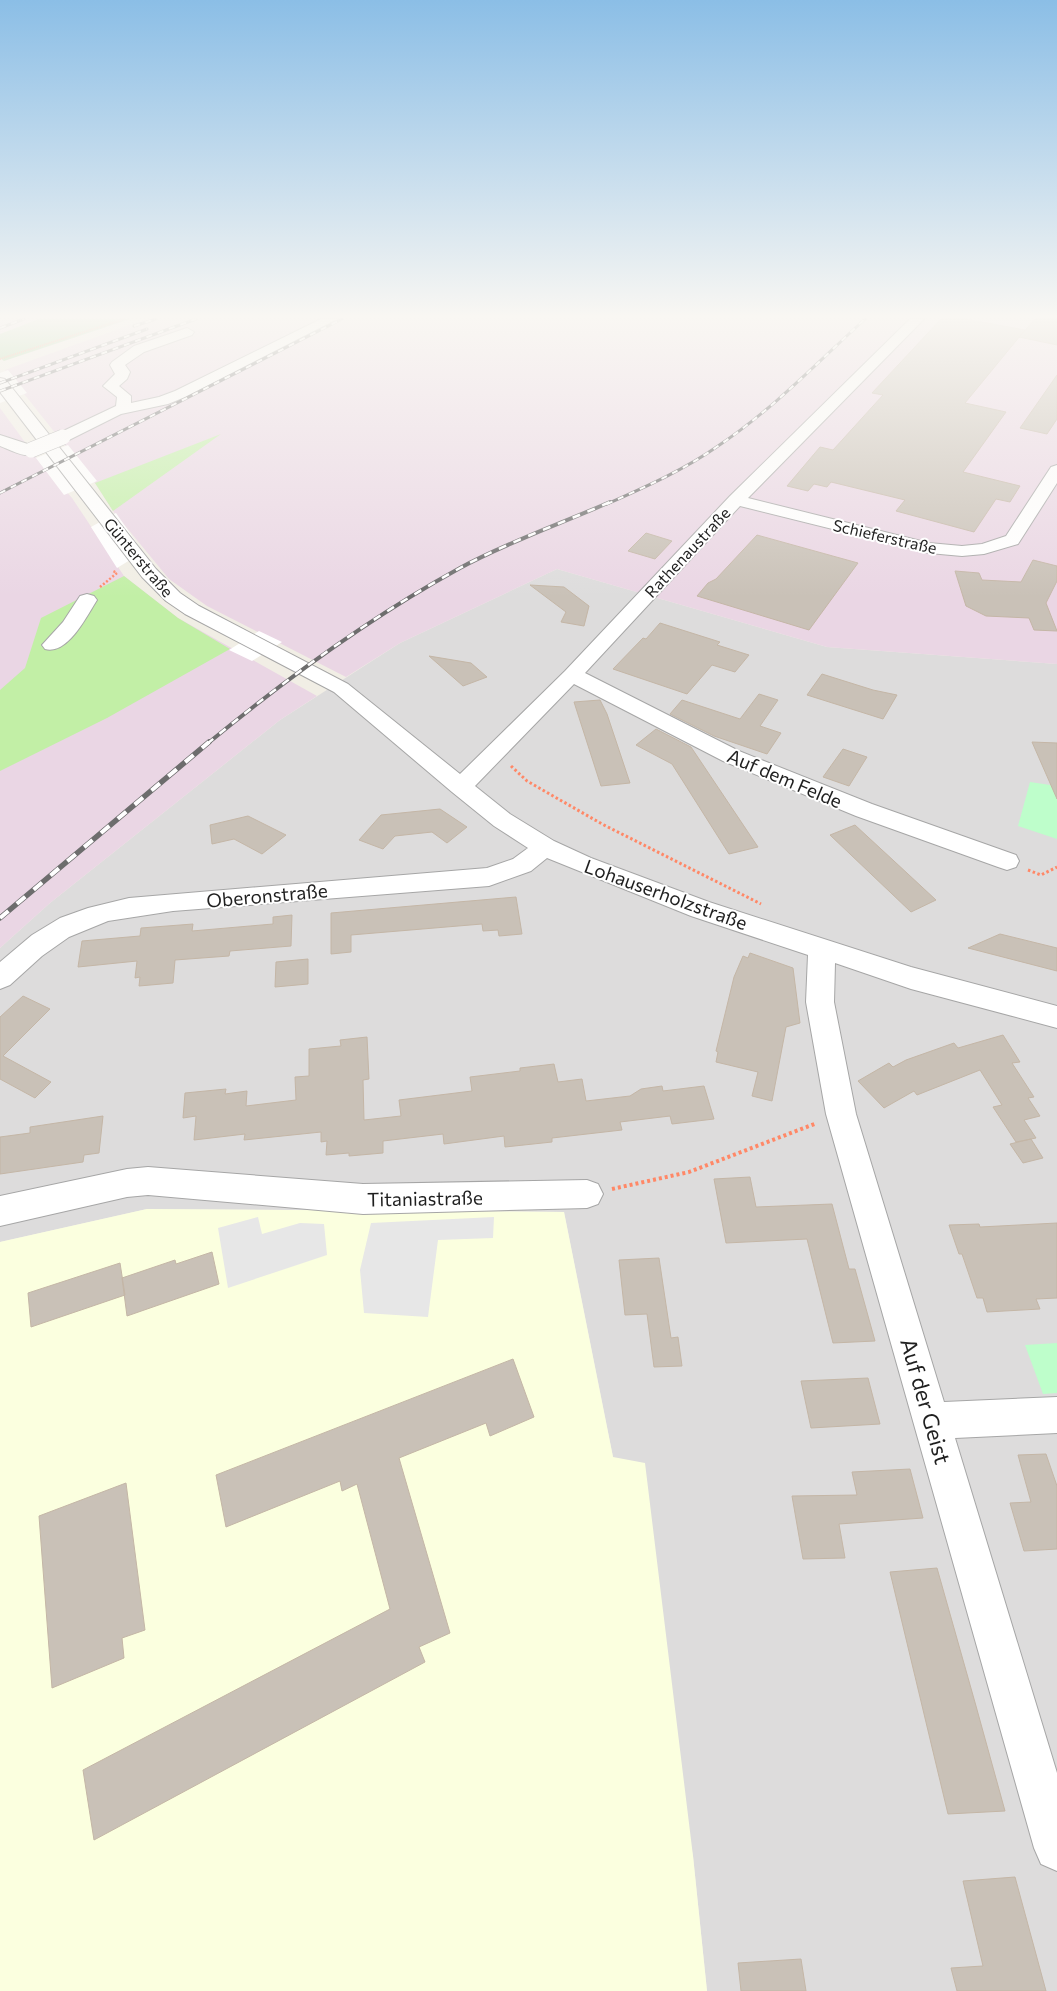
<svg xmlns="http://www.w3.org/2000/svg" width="1057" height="1991" viewBox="0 0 1057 1991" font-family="Commissioner,sans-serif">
<rect width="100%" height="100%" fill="#f1eee5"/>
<path fill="#dddcdc" d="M557 569 827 647 1057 664V1991H707L693 1856 564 1212 147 1209 0 1242V948L50 903 280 720 400 643Z"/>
<path fill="#ead6e4" d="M6 319H39L0 334V321Z
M146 319H1057V664L827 647 557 569 400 643 346 677 207 606 169 579 113 511 95 483 5 370Z
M0 408 38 460 72 498 124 576 178 618 317 696 280 720 50 903 0 948Z"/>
<path fill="#fbffdf" d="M147 1209 564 1212 613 1457 645 1463 693 1856 707 1991H0V1242Z"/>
<path fill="#c2efa6" d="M221 434 113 511 95 483Z
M124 576 178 618 230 649 107 718 0 771V690L25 668 41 618Z"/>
<path fill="#a1d496" d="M39 319H130L4 361 0 358V334Z"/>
<path fill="#befecb" d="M1030 782 1057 786V839L1018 826Z
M1057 1343V1393L1043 1394 1025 1345Z"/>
<path fill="#e7e7e7" d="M258 1217 262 1234 300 1223 324 1224 327 1255 228 1288 218 1228Z
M494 1217 493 1238 438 1240 428 1317 364 1313 360 1270 371 1223Z"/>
<path fill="#fff" d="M8 370 27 393 0 403V373Z
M68 445 97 481 64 495 36 458Z
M116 513 143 552 117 568 91 527Z
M259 631 282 642 252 661 229 650Z"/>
<path fill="#c9c1b7" stroke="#c4b6a6" d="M941 319H965L1025 330 965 403 1006 412 963 472 1020 486 1010 502 996 499 974 532 896 511 905 500 831 482 827 487 814 484 808 491 787 486 820 447 833 450 883 395 872 393Z
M1035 319H1057V345L1019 337Z
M1057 375V419L1047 434 1020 428Z
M646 533 672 541 655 559 628 551Z
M757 535 858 563 809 630 697 596 708 583 716 579Z
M1033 560 1057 566V581L1046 603 1057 631 1034 630 1029 618 986 616 966 606 955 571 979 573 982 580 1021 582Z
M530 585 564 587 589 606 584 626 561 622 566 612Z
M660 623 720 642 717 645 749 655 735 672 712 665 687 694 613 669 643 638 646 639Z
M429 656 471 663 487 677 463 686Z
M822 674 873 690 897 695 883 719 807 695Z
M759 694 778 700 760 726 781 733 767 754 714 736 670 714 682 700 740 719Z
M600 700 607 714 630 783 601 786 574 702Z
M656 729 691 747 758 847 729 854 672 764 636 745Z
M1032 742 1057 743V799Z
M843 749 867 757 849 786 823 777Z
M440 809 467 827 447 843 432 832 395 836 383 849 359 840 381 815Z
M248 816 286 835 262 854 234 839 212 844 210 825Z
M855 825 894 861 936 900 911 912 830 835Z
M516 897 522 934 499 936 498 930 483 931 482 924 351 935V952L331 954V913Z
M292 915 291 946 230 951 229 956 175 960 173 983 139 986 140 977 135 978 137 961 78 967 82 941 140 936 141 928 193 924 192 931 273 924V917Z
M1000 934 1057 948V971L968 948Z
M750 953 793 968 800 1023 786 1027 772 1101 752 1096 758 1072 716 1062 718 1052 716 1051 734 977 743 956 748 958Z
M308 959V984L275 987 276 962Z
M23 996 50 1009 3 1056 51 1082 35 1098 0 1079V1017Z
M1003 1035 1020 1062 1012 1063 1034 1097 1028 1098 1040 1116 1024 1120 1036 1138 1016 1142 993 1107 1002 1105 980 1070 917 1095 914 1091 884 1108 858 1081 889 1063 893 1067 906 1060 954 1043 958 1048Z
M367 1037 369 1079 363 1080 364 1120 401 1116 399 1100 472 1091 470 1077 520 1071V1068L554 1064 558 1082 582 1079 586 1101 630 1096 641 1089 662 1086 663 1091 704 1086 714 1119 672 1124 670 1116 620 1122 622 1130 552 1138V1142L505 1147 504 1136 444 1144 443 1134 383 1141V1153L349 1156V1153L326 1155 327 1141 321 1142V1132L244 1140 245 1134 194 1140 196 1116 183 1118 185 1093 226 1089 225 1094 247 1091 246 1106 296 1100 295 1077 309 1076V1049L341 1046 340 1040Z
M103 1116 99 1153 84 1155 83 1162 0 1174V1137L30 1133V1127Z
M1031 1139 1043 1158 1023 1163 1010 1144Z
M750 1177 756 1207 832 1204 849 1269H855L875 1341 833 1343 807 1239 726 1243 714 1179Z
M1057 1223V1298L1036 1299 1040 1309 987 1312 983 1298H977L962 1254H959L949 1225 979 1224 980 1227Z
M212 1252 219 1284 127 1316 122 1278 175 1260 176 1264Z
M659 1258 671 1338 678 1337 682 1366 654 1367 647 1314 625 1315 619 1260Z
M120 1263 125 1295 31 1327 28 1293Z
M513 1359 534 1417 490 1436 486 1423 399 1458 450 1633 419 1647 425 1662 94 1840 83 1770 390 1609 357 1484 342 1491 340 1481 226 1527 216 1475Z
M868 1378 880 1424 811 1428 801 1381Z
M1046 1454 1057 1486V1549L1024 1551 1010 1503 1031 1502 1018 1455Z
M910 1469 923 1518 839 1524 845 1558 803 1559 792 1496 857 1495 852 1472Z
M126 1483 145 1630 122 1638 124 1658 52 1688 39 1516Z
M937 1568 976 1706 1005 1811 948 1814 890 1572Z
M1015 1877 1046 1991H957L951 1968 983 1966 963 1881Z
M801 1959 806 1991H741L738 1963Z"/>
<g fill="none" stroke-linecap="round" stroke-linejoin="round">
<defs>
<path id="minor" d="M321 319H337L185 397 168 404 121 414 69 440 63 442 55 437 57 434 116 406 117 397 103 386 115 374 110 365 112 362 134 346 187 328 194 332 192 335 144 352 125 365 130 372 127 379 119 386 131 396V403L159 397 175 391Z
M910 319H924L748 498 929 543 962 546 982 544 1006 536 1051 467 1057 465V483L1018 544 984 554 962 556 929 553 740 506 585 673 739 751 872 804 1016 855 1019 861 1016 867 1007 870 998 867 856 816 723 761 574 684 475 786 510 814 554 841 591 858 709 902 911 967 1057 1006V1028L911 989 835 963 834 1002 856 1114 944 1402 1057 1397V1433L955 1438 1057 1773V1871L1041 1864 1034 1848 826 1114 806 1002 808 955 691 916 547 858 531 871 489 886 173 911 108 921 69 937 42 956 10 985 0 989V962L32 935 60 918 88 908 129 898 487 868 513 859 528 848 494 826 452 792 334 692 185 614 166 601 142 577 0 392V378L5 379 156 569 180 593 199 606 348 684 460 774 565 671 730 496Z
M0 435 37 447 39 450C30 462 11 450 0 446Z
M87 594 94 596 97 600C86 617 68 655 45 649L42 645 63 622 80 596Z
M148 1167 363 1184 587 1180 598 1184 603 1194 598 1204 587 1208 363 1214 148 1195 127 1197 0 1226V1196L127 1169Z"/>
</defs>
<use href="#minor" stroke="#a6a6a6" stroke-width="2"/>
<path stroke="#ff8867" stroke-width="2" stroke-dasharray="1 1" stroke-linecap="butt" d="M0 359 124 319"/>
<path stroke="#ff8867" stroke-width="2.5" stroke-dasharray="2 2" stroke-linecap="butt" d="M100 587 117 573 113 571"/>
<path stroke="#ff8867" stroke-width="3" stroke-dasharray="2.5 2.5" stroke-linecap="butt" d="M511 766 527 781 602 824 761 904
M1028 870 1041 875 1057 867"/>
<path stroke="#ff8867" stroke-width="4" stroke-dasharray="3 3" stroke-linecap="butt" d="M612 1189 689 1172 817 1123"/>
<use href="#minor" fill="#fff" fill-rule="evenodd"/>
<defs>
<path id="rail-far2" d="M134 326 156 319
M0 328 24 319
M0 383 147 329
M0 391 196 319
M0 493 342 319
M607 504C645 487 684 470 718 446 772 410 817 363 865 319"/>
<path id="rail-far1" d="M207 744C287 678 369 618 460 568 508 542 560 524 610 502"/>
<path id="rail" d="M0 918 209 742"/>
</defs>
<use href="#rail-far2" stroke="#6d6d6d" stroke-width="3"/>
<use href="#rail-far1" stroke="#6d6d6d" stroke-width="4"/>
<use href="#rail" stroke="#6d6d6d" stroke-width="5.5"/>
<use href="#rail-far2" stroke="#fff" stroke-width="2" stroke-dasharray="6" stroke-linecap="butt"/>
<use href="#rail-far1" stroke="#fff" stroke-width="2.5" stroke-dasharray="8" stroke-linecap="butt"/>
<use href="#rail" stroke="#fff" stroke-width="4" stroke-dasharray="11" stroke-linecap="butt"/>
<defs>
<path id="minor-bridge" d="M31 450 63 437"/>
</defs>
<use href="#minor-bridge" stroke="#a6a6a6" stroke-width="16" stroke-linecap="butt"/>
<use href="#minor-bridge" stroke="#fff" stroke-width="15"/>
</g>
<linearGradient id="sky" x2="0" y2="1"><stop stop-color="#8bbee6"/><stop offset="0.53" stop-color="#f9f7f3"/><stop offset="1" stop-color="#f9f7f3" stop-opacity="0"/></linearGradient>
<rect width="1057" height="597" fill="url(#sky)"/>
<g text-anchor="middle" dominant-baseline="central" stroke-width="4" stroke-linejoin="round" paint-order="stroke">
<g font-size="16" fill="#1f1f1f" stroke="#fff">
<text transform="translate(885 536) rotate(13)">Schieferstraße</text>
<text transform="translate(687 552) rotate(-47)">Rathenaustraße</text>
<text transform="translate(139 557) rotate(50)">Günterstraße</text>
</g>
<g font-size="19" fill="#1f1f1f" stroke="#fff">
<text transform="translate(785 778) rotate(23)">Auf dem Felde</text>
<text transform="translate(666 894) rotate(20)">Lohauserholzstraße</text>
<text transform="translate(267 895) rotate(-5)">Oberonstraße</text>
<text transform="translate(425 1198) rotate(-1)">Titaniastraße</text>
</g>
<g font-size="22" fill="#1f1f1f" stroke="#fff">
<text transform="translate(926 1401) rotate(74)">Auf der Geist</text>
</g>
</g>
</svg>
